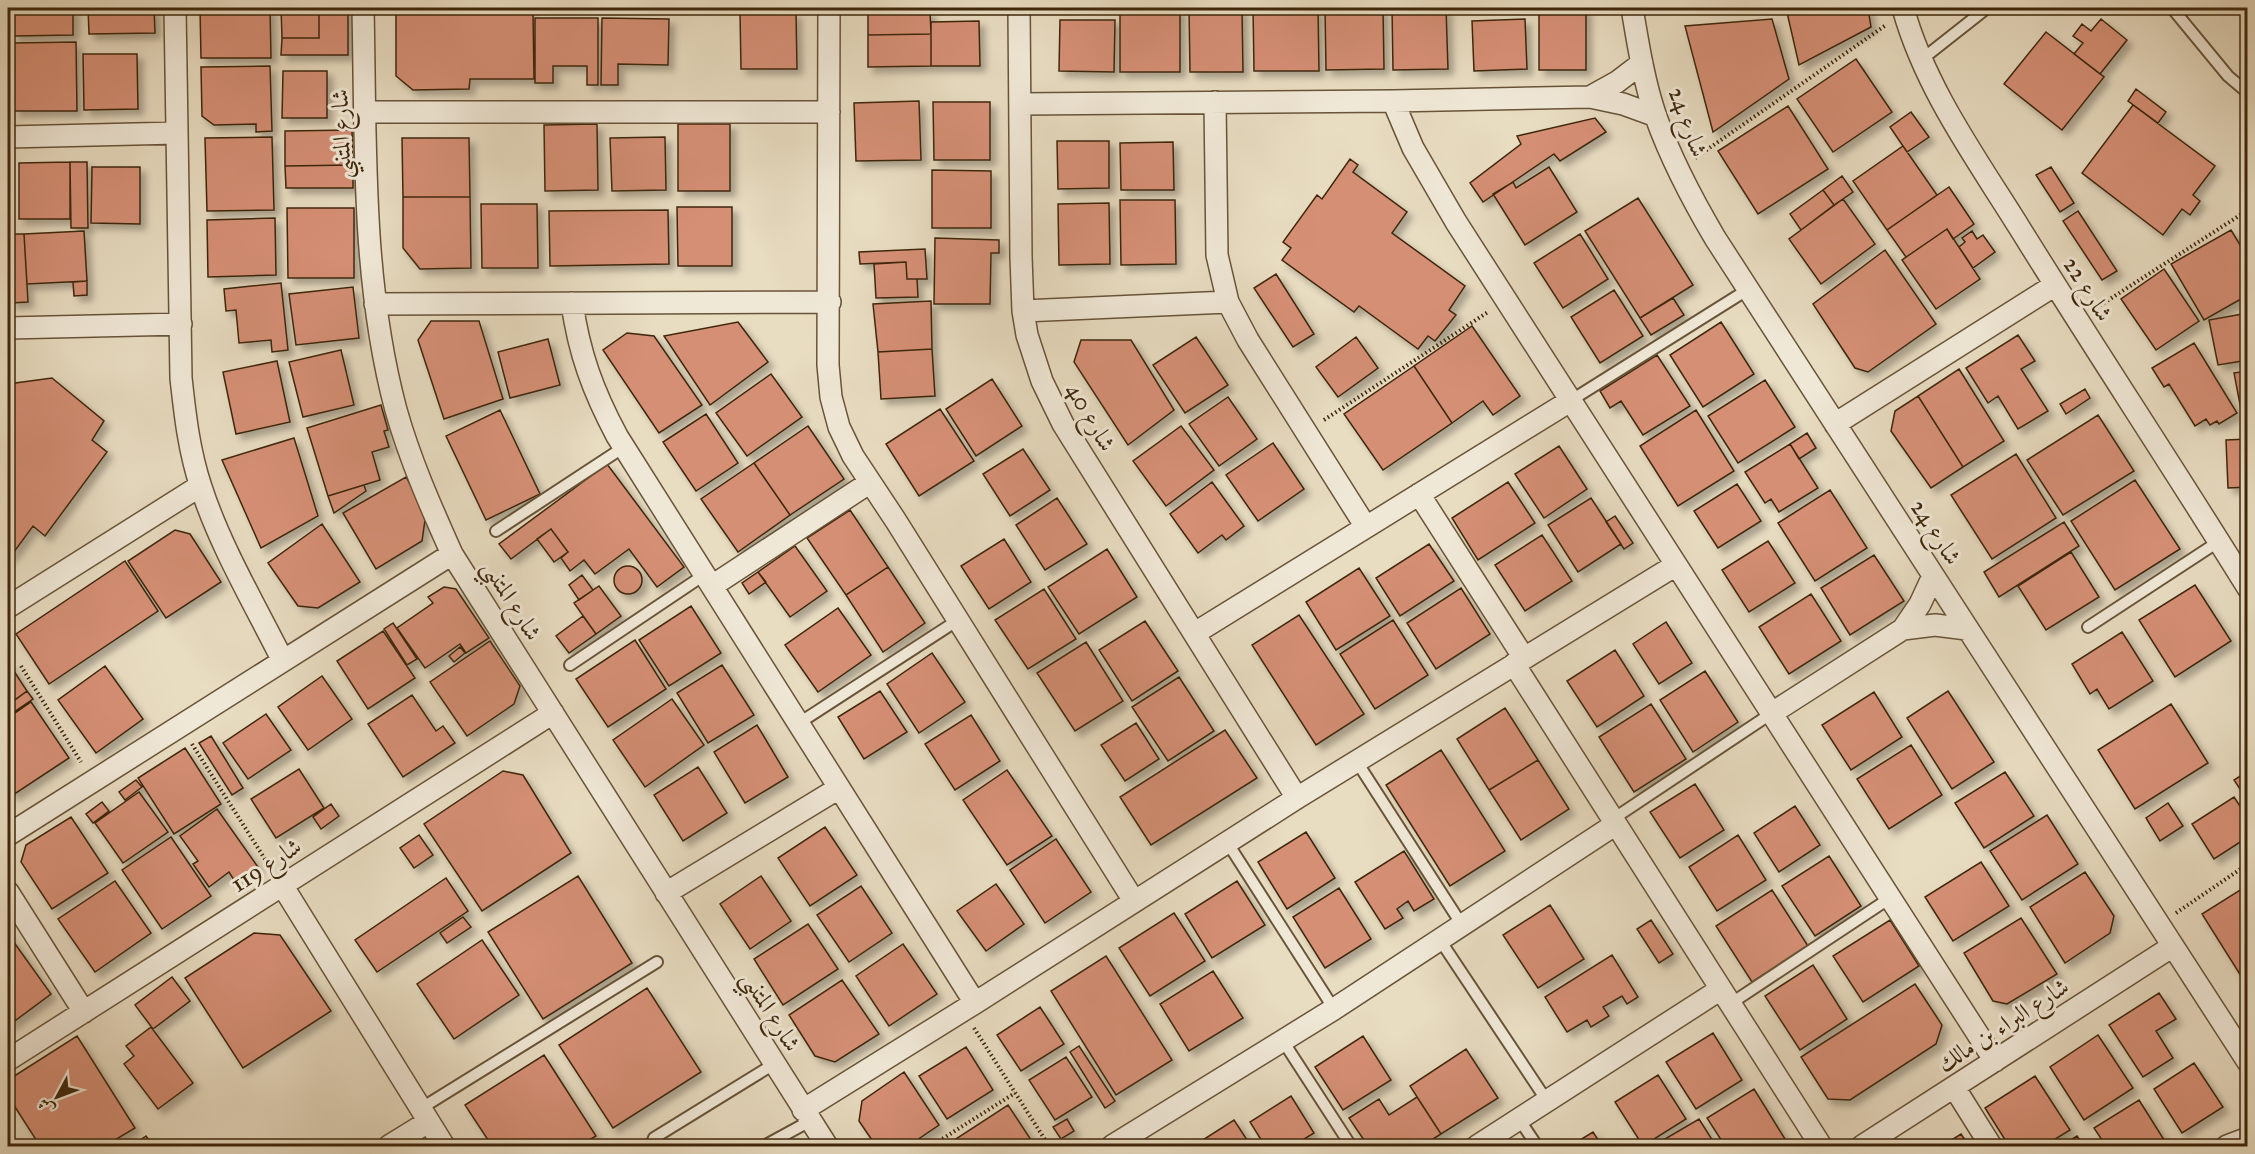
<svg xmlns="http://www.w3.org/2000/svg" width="2255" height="1154" viewBox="0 0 2255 1154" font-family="'IM FELL Great Primer',Amiri,serif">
<defs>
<filter id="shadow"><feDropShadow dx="5.5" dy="5.5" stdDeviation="3" flood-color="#0004"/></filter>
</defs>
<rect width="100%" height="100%" fill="#e8dcc1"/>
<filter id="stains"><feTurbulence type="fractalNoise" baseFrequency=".00333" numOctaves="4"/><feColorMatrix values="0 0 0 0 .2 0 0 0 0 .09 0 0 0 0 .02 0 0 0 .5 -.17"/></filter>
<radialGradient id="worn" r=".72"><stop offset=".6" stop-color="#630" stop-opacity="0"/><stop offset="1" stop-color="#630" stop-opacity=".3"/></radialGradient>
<path fill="#d58f75" stroke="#3e270b" stroke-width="1.5" filter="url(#shadow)" d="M13 8H73V35L13 36Z
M88 8H154L155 33 89 34Z
M200 8H270L271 58H201Z
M281 8H319V38H282Z
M319 8H348V55H281L282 38H319Z
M399 8H420V12H399Z
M1120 8H1180V72H1120Z
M1189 8H1242L1243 72H1190Z
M1253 8H1318L1319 71H1254Z
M1325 8H1383L1384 69 1326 70Z
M1392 8H1446L1448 69 1393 70Z
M1539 8H1586V70H1539Z
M1786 8H1868L1871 27 1799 65Z
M868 11H930L931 34 868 35Z
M396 13H533L534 79H470L469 89 413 90 396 76Z
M740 13H796L797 69H741Z
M535 18H598V85H587V66H553V83H535Z
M602 18 669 19 668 65 618 64V85H601Z
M1525 19 1527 69 1474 71 1472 21Z
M1772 19 1789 79 1713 132 1685 26Z
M2101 19 2127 40 2100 74 2074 54 2083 43 2073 36 2082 24 2091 31Z
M1060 20H1115L1114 72 1059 71Z
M979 21 980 66H931V22Z
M2046 32 2104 77 2062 130 2004 84Z
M931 34V66L868 67V35Z
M76 42 77 111H14L13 43Z
M83 54H137L138 109 84 110Z
M1856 59 1892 112 1833 152 1797 99Z
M270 66 272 131 256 132V124L214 125 202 116 201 67Z
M283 71H327V118H282Z
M2136 89 2166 112 2158 123 2128 101Z
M919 101 921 160 856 161 854 103Z
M933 102H990V160H934Z
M2133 105 2215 166 2193 195 2200 201 2190 215 2182 209 2163 235 2082 173Z
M1788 106 1828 169 1758 214 1718 151Z
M1911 112 1929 137 1907 152 1890 127Z
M1595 118 1606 132 1560 161 1554 154 1483 202 1470 183 1521 144 1517 136Z
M597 124 598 190 545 191 544 125Z
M678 124H730V191H678Z
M352 130 353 165 285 166V131Z
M272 137 274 210 207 211 205 138Z
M665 137 666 190 612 191 610 138Z
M402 138H469L470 197H403Z
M1057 141H1109V188L1058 189Z
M1173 142 1174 190H1121L1120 143Z
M1903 146 1937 195 1887 230 1853 181Z
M1350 159 1358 165 1353 172 1407 212 1392 233 1465 286 1449 310 1456 315 1435 341 1428 336 1418 349 1359 306 1354 312 1282 260 1291 248 1283 242 1317 195 1322 199Z
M70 162V219H19V163Z
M70 162H87L88 228H71Z
M353 165V188H286L285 166Z
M92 167H140V224L91 223Z
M1549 167 1577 212 1525 245 1493 194 1513 182 1516 188Z
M2051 167 2074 203 2060 212 2036 175Z
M932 170 991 171V228H932Z
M1842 176 1853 192 1834 205 1823 190Z
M1949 187 1974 224 1953 239 1947 229 1906 257 1887 230Z
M1823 190 1834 205 1801 230 1790 214Z
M403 197H470L471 268 420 269 403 248Z
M1638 198 1693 285 1640 318 1585 231Z
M1843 199 1875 244 1821 284 1789 239Z
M1120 200H1175L1176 264 1121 265Z
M1109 203 1110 264 1059 265 1058 204Z
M481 204H537L538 268H482Z
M677 207H732V266H678Z
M287 208H354V278H288Z
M668 210 669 264 550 266 549 211Z
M2078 211 2117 271 2102 280 2063 221Z
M275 218 276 275 208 277 207 220Z
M1947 229 1980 279 1936 309 1902 260Z
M2231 230 2248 258V295L2204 320 2171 264Z
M84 231 87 281 27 284 24 234Z
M1972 231 1977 239 1983 235 1995 252 1973 268 1959 247 1965 242 1962 238Z
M8 234H24L28 302 11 303Z
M1580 234 1608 279 1563 308 1534 263Z
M935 238 999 240V253H991L990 304H934Z
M925 249 927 279H907L906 262 860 264 859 252Z
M1885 250 1936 324 1868 372 1855 368 1813 304Z
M906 262 907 279H917L918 297 876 298 874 264Z
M2164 269 2199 321 2156 350 2121 299Z
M1276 274 1314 334 1293 347 1254 288Z
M87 281V295L74 296 73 282Z
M281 283 288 350 272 352 271 340 239 343 236 310 226 311 224 289Z
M353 287 359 338 296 345 289 294Z
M1614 290 1643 336 1600 363 1571 317Z
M1673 298 1684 315 1651 335 1640 318Z
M931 301 932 349 878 352 873 304Z
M2248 313V360L2218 365 2209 320Z
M431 321H479L503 399 444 419 418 340Z
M738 322 768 362 710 405 664 336Z
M1721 322 1754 374 1703 407 1670 355Z
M1472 326 1520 396 1493 415 1483 401 1452 423 1414 366Z
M627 333 654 336 702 405 659 433 603 350Z
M2018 335 2035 361 2021 369 2048 411 2018 429 1998 396 1988 403 1966 368Z
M1196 337 1228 385 1185 413 1153 365Z
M1356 337 1378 368 1338 397 1316 367Z
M548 339 560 385 510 398 498 352Z
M1081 340H1131L1174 410 1128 445 1074 362Z
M2194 343 2237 413 2219 424 2217 421 2210 425 2206 419 2195 426 2169 384 2164 387 2152 368Z
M932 349 935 396 881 399 878 352Z
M341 350 354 405 303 417 289 362Z
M1657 355 1690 406 1643 435 1621 401 1610 408 1600 391Z
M277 361 290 422 236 434 223 372Z
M1414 366 1452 423 1383 470 1344 414Z
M1959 369 2004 441 1963 467 1918 396Z
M2248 371V419L2243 420 2234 373Z
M771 374 802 417 747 456 716 413Z
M52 378 104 421 92 440 107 452 45 536 33 526 8 560V384Z
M992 379 1022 426 976 456 946 409Z
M1765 380 1795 427 1738 463 1708 416Z
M2085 389 2090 398 2066 414 2060 404Z
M1918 396 1963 467 1931 488 1891 431 1895 411Z
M1228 397 1257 439 1219 466 1189 424Z
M381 405 388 430 384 431 389 447 372 452 380 480 328 496 307 428Z
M940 409 974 461 919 496 886 444Z
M500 410 540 494 486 520 446 436Z
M1696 410 1734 471 1678 506 1640 446Z
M706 414 738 463 696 491 663 442Z
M2098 415 2134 471 2063 515 2027 460Z
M808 426 844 479 790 515 754 463Z
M1181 426 1214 470 1166 506 1133 461Z
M1807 433 1816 448 1799 459 1790 444Z
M294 438 318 516 261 548 222 460Z
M2248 439V487L2228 488 2226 440Z
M1273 443 1304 489 1258 521 1226 475Z
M1790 444 1818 488 1779 512 1771 499 1765 503 1745 472Z
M1559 446 1587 489 1544 518 1515 474Z
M1023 449 1050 490 1010 516 983 474Z
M2016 454 2056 518 1992 559 1951 495Z
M754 463 790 515 738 552 701 499Z
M607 464 684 567 657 587 629 549 595 574 584 560 570 571 561 558 568 552 551 529 511 559 499 544Z
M406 477 426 513 422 541 376 569 343 513Z
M2135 480 2180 549 2115 590 2071 521Z
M1212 482 1244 526 1226 540 1222 535 1198 553 1170 514Z
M1508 482 1535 523 1478 560 1452 518Z
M1737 484 1761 521 1718 548 1694 511Z
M364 485 366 491 334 513 328 496Z
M1830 490 1867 548 1815 581 1778 523Z
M1057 498 1087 544 1045 570 1016 525Z
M1591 498 1621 544 1578 572 1548 525Z
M850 510 888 567 846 595 807 538Z
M1615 516 1633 543 1624 549 1606 522Z
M2064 522 2079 546 1999 597 1984 572Z
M322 524 360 582 318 608 298 606 268 563Z
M551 529 568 552 554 562 537 539Z
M175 530 190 534 221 582 166 618 128 561Z
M1542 535 1572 581 1525 611 1495 565Z
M1004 539 1031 582 989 609 961 566Z
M1768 541 1795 583 1749 612 1722 570Z
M1429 544 1454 581 1400 616 1376 578Z
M795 546 827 591 790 617 758 572Z
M1107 549 1137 597 1079 634 1048 587Z
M2071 552 2099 597 2046 630 2018 586Z
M1874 555 1904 601 1850 635 1821 588Z
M125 561 158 611 49 684 16 634Z
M614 580a14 14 0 1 1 28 0a14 14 0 1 1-28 0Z
M888 567 925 623 883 652 846 595Z
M1359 568 1390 616 1336 650 1306 602Z
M758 572 766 582 749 594 742 583Z
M582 575 593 590 579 600 569 585Z
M2195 585 2231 641 2175 677 2139 620Z
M599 586 621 616 596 634 574 603Z
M444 587 456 589 489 638 466 653 460 644 425 668 397 628 433 603 428 597Z
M1461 588 1490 634 1436 669 1407 623Z
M1044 589 1076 639 1028 669 995 620Z
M1811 594 1841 641 1789 674 1759 627Z
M691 606 721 653 669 686 639 640Z
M838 608 871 655 818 692 785 645Z
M1299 615 1364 714 1316 745 1252 645Z
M583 616 596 634 569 653 556 636Z
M1393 620 1428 675 1375 709 1340 654Z
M1145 621 1178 671 1132 701 1099 650Z
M1666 622 1692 663 1659 684 1633 644Z
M393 623 417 659 407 665 384 629Z
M383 631 415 678 368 709 337 661Z
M2122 632 2153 681 2109 709 2097 689 2090 694 2072 664Z
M635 640 666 689 608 727 576 679Z
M490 641 520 686 514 704 467 736 430 682Z
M1086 642 1123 701 1075 731 1037 673Z
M460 647 465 653 454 662 449 656Z
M1615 650 1644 696 1597 727 1567 681Z
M932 653 965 702 919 733 887 684Z
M8 662 27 691 8 705Z
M722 665 754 715 708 743 677 693Z
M105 666 143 719 96 753 58 700Z
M1705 671 1738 722 1693 752 1660 700Z
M322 676 352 719 308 750 278 707Z
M1179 677 1214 731 1168 761 1132 707Z
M27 691 33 699 8 716V705Z
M880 691 907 732 864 759 838 717Z
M1948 691 1994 762 1952 789 1907 718Z
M1874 692 1902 737 1851 770 1822 725Z
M412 695 436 731 443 726 455 743 403 777 368 724Z
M672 699 704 745 645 787 613 740Z
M31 702 69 758 13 795 8 787V718Z
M1651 704 1686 759 1634 792 1599 737Z
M2171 704 2208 763 2135 809 2098 750Z
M1505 708 1538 760 1489 790 1457 739Z
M266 714 291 750 248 779 223 743Z
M971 715 1000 761 955 790 925 744Z
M1136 723 1159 759 1125 781 1101 745Z
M757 725 788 777 745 803 714 752Z
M1225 730 1257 778 1151 845 1120 797Z
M211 736 243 788 232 795 199 743Z
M1911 745 1942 795 1889 829 1857 779Z
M185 748 221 804 174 834 138 778Z
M1441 750 1505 851 1450 886 1386 785Z
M1538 760 1569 809 1521 840 1489 790Z
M698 767 727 813 683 841 654 795Z
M299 769 324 808 276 838 251 799Z
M1007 770 1052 836 1007 865 963 800Z
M503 771 523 775 571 853 482 911 424 824Z
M2248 771V801L2234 780Z
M2005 772 2034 816 1984 848 1955 803Z
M136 780 142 787 125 800 119 792Z
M1695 784 1724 830 1680 858 1650 812Z
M139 792 168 832 123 863 95 823Z
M2234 797 2248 818V837L2214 859 2192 824Z
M102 802 109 811 93 823 86 814Z
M2168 803 2183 826 2160 841 2146 818Z
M331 804 339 816 321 829 313 817Z
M1795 806 1820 845 1779 872 1754 833Z
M217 809 258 867 236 883 229 872 209 887 193 864 198 861 180 836Z
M2047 815 2078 864 2022 900 1990 851Z
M71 817 108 873 52 909 21 862 26 845Z
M825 827 857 875 810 906 778 858Z
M1306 832 1335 878 1287 909 1258 862Z
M419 835 433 855 414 868 400 848Z
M1738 835 1766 880 1717 911 1689 867Z
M171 837 211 896 162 929 122 870Z
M1056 839 1091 892 1045 923 1010 870Z
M1404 851 1434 899 1414 911 1408 901 1397 909 1403 918 1385 929 1355 882Z
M1829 856 1861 906 1815 936 1782 886Z
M1981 862 2009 906 1953 941 1925 897Z
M2085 872 2114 916 2110 933 2065 963 2030 907Z
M578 876 632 963 543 1019 488 932Z
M761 876 791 921 750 949 720 904Z
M446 878 468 911 377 972 355 940Z
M115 881 151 933 95 972 58 919Z
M1237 881 1265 925 1212 958 1185 914Z
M996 884 1024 924 986 951 957 911Z
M2248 885V972L2241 976 2202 914Z
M861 886 892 933 849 962 817 915Z
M1339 888 1371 939 1325 968 1293 917Z
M1772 890 1808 946 1752 982 1716 926Z
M1550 905 1584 959 1538 988 1503 935Z
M1174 913 1205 961 1150 996 1119 948Z
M463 917 471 927 447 943 440 933Z
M2021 918 2057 974 2007 1004 1993 1001 1964 953Z
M1651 920 1673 954 1659 963 1637 929Z
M1890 920 1919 966 1863 1002 1833 956Z
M808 924 838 969 783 1005 754 959Z
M254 933 280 935 331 1011 243 1068 185 978Z
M8 934 51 994 8 1026Z
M482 940 519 995 454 1039 417 984Z
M903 944 937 994 889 1026 856 976Z
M1612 955 1638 997 1627 1004 1622 996 1603 1007 1609 1016 1591 1027 1587 1020 1567 1032 1545 997Z
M1106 956 1172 1060 1116 1095 1051 991Z
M1813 965 1847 1019 1800 1050 1765 996Z
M1213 971 1243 1018 1189 1051 1160 1004Z
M172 977 190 1001 153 1029 135 1005Z
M842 980 879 1034 835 1062 815 1056 789 1015Z
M1915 984 1942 1025 1936 1044 1850 1100 1828 1099 1801 1057Z
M647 988 701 1072 613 1128 559 1045Z
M2159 993 2176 1019 2156 1031 2173 1058 2143 1077 2109 1025Z
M1040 1007 1064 1044 1021 1071 997 1035Z
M151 1027 193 1083 158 1109 124 1064 134 1056 126 1046Z
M1713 1033 1742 1080 1696 1109 1666 1062Z
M2098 1035 2133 1088 2084 1120 2050 1067Z
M77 1036 135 1128 105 1146H40L8 1096V1080Z
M1363 1036 1391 1080 1343 1110 1315 1067Z
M1079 1046 1115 1101 1105 1108 1070 1052Z
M966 1047 993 1090 947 1119 919 1076Z
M1466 1049 1498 1098 1441 1134 1410 1086Z
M544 1055 596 1136 579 1146H492L465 1105Z
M1066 1057 1092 1097 1055 1120 1029 1080Z
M2194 1063 2223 1107 2182 1133 2154 1089Z
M904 1072 939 1125 908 1146H876L859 1121 862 1101Z
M1658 1075 1686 1119 1643 1146 1615 1102Z
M2035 1076 2070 1130 2044 1146H2009L1985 1108Z
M1754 1089 1785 1139 1772 1146H1725L1707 1118Z
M1291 1096 1314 1133 1293 1146H1265L1250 1122Z
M1417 1097 1441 1134 1422 1146H1368L1349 1118 1379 1099 1389 1115Z
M2139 1100 2166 1143 2160 1146H2106L2094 1128Z
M1008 1105 1035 1146H945Z
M1067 1119 1074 1131 1061 1139 1053 1127Z
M1699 1119 1716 1146H1653Z
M1234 1120 1251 1146H1196L1195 1145Z
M1593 1132 1602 1146H1570Z
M1961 1134 1969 1146H1942Z
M146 1136 153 1146H131Z
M2077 1136 2084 1146H2060Z"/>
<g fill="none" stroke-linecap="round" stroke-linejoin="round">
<defs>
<path id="service" d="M2172 8 2228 76 2248 93
M1921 60 1987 8
M1570 401 1747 290
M496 531 624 447
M2088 627 2218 542
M570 665 704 575
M799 723 958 620
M1357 762 1462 925
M1613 819 1772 713
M1227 842 1334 1009
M1440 940 1547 1101
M1730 1004 1890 898
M1283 1041 1351 1146
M420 1109 657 962
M1519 1119 1537 1146
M651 1146 654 1138 774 1064
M764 1146 810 1121"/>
<path id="minor" d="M175 8 181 378C185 415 189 451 201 487 220 546 255 605 283 661
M363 8C366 141 361 280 396 410 410 460 431 507 452 554L827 1146
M829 8 828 365 831 397 839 427 853 456 896 521 1134 901
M1019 8 1021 257 1023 311 1027 335 1042 381 1063 424 1297 798
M1632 8C1638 44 1644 82 1656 117 1671 159 1692 199 1715 238L2248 1062
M1903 8C1925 88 1976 158 2019 227 2094 348 2173 467 2248 588
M1590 97 1617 82 1642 63
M1393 101 1413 148 1456 222 1995 1061
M1215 102 1217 255 1228 302 1248 340 1366 527
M1020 104 1393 101 1590 97 1623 104 1656 116
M365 112H829
M8 137 177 133
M572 303C579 353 593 391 617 436L975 1003
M375 304 830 302
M1023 311 1228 302
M8 328 181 324
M1835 424 2055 285
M1419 494 1524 658
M712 586 869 483
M8 607 200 486
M1903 629 1935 625 1967 629
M1195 633 1570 401
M1514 664 1821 1146
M1772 713 1903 629 1920 604 1933 576
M8 835 452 554
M282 885 444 1146
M8 892 84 1012
M666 893 839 788
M8 1060 553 713
M1954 1087 1991 1146
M803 1110 975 1003 1297 798 1676 565
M389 1146 428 1122
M1112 1146 1334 1009 1616 824
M1477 1146 1721 989
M1862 1146 2173 946
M2227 1146 2248 1138"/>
</defs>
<use href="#service" stroke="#685438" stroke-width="14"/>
<use href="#minor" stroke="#685438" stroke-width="24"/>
<path stroke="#3e270b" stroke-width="4" stroke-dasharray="1.5 3" stroke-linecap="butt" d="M1695 158 1886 25
M2096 308 2248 210
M1324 420 1488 312
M21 666 81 762
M192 744 270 867
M2176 913 2248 864
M974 1028 1049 1146
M931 1146 1015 1093"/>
<use href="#service" stroke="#f0e8d7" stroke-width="10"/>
<use href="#minor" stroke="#f0e8d7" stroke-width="21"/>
</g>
<g text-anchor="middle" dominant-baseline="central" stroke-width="6" stroke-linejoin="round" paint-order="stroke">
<g font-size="24" fill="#3e270b" stroke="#f0e8d7">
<text transform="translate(1688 122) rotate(70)">شارع 24</text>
<text transform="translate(341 134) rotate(-92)">شارع المتنبي</text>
<text transform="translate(2088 289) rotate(58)">شارع 22</text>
<text transform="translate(1091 417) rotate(60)">شارع 40</text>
<text transform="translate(1936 532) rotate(57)">شارع 24</text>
<text transform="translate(512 600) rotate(58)">شارع المتنبي</text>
<text transform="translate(266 865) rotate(-33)">شارع 119</text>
<text transform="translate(771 1011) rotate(58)">شارع المتنبي</text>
<text transform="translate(2003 1025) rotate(-33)">شارع البراء بن مالك</text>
</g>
</g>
<rect width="2255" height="1154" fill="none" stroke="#e8dcc1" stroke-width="30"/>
<rect x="9" y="9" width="2237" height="1136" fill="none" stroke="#3e270b" stroke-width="3"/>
<rect x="15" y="15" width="2225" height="1124" fill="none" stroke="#3e270b" stroke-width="1.5"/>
<g transform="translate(57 1097) rotate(229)" stroke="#f0e8d7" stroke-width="4.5" paint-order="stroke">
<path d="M0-4.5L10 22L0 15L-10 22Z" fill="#3e270b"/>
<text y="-9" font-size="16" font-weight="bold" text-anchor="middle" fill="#3e270b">ش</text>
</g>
<rect width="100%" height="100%" filter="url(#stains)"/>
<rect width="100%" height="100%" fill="url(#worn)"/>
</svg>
